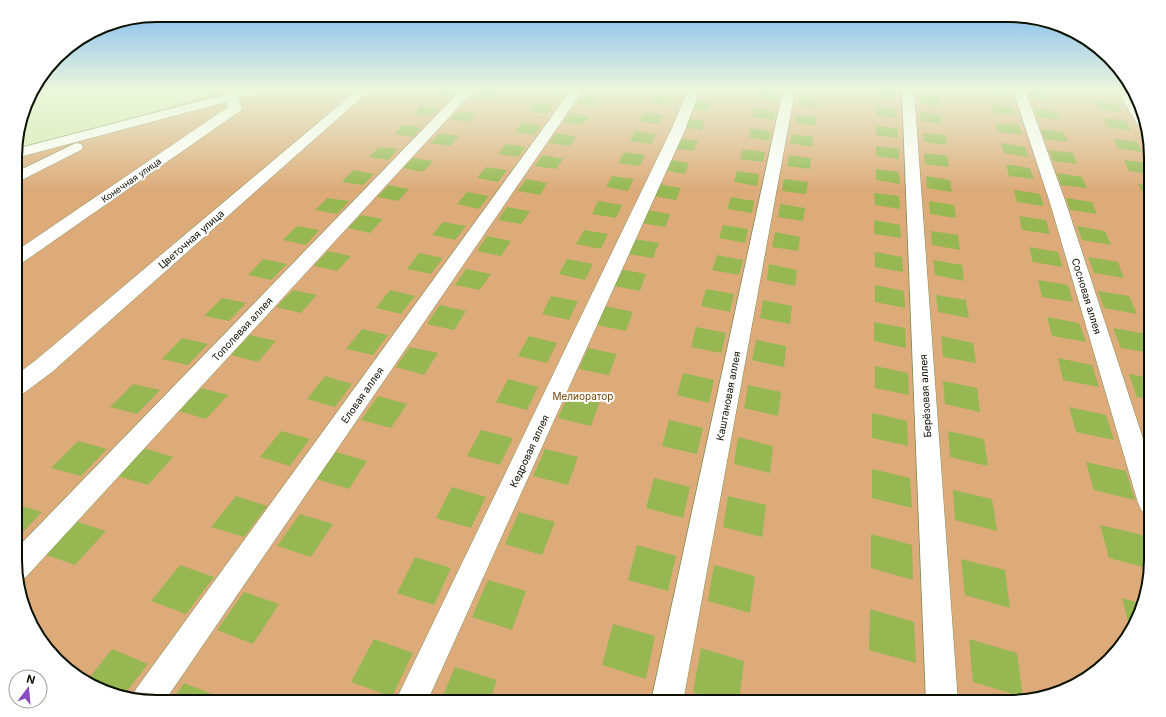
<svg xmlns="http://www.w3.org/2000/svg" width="1166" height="717" viewBox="0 0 1166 717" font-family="Inter,sans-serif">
<rect width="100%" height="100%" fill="#d5ebb2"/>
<path fill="#ddab7a" d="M228 90H1133L1151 147V569L1127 639 1080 683 1018 702H156L111 695 78 678 39 639 16 579V152Z"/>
<path fill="#96b752" d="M438 90H458L451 97 433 95Z
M480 90 497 92 490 100 472 98Z
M546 90H566L562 95 544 93Z
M694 90H716L715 93Z
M876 90 896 92V100L876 97Z
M986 90H1006L1008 97 988 94Z
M1089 90H1108L1110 93 1089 91Z
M760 91 779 94 777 102 757 99Z
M1028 91 1049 94 1052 102 1031 99Z
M654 94 673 97 669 105 650 103Z
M583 95 601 97 595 106 577 103Z
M919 95 940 97 941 106 920 103Z
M799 96 819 99 818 107 798 105Z
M693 100 712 102 709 111 689 108Z
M1095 100 1117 103 1121 112 1099 109Z
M535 103 553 106 547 114 528 111Z
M991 104 1012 107 1015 115 993 113Z
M421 105 439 108 431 116 413 114Z
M876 106 897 109V118L876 115Z
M755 109 775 111 773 120 752 117Z
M1034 109 1056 111 1060 120 1037 117Z
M459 111 477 114 469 122 450 119Z
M644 112 664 115 659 124 639 121Z
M920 112 941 115 942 124 921 121Z
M570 113 589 116 583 125 564 122Z
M796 114 817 117 816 126 795 123Z
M685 118 705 121 702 130 681 127Z
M1103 118 1126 121 1131 130 1108 127Z
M522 123 541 126 534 135 515 132Z
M996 123 1019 125 1022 135 999 132Z
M403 125 421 127 413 137 394 134Z
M876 126 898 129V138L876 135Z
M750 128 771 131 769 141 748 137Z
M1041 129 1064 132 1068 142 1044 139Z
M635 131 656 134 651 144 630 141Z
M440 133 459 136 450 146 430 143Z
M556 133 576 136 570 146 549 143Z
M923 133 945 135 947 145 924 142Z
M792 134 813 137 812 147 790 143Z
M677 138 698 141 694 151 673 148Z
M1113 139 1137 142 1142 152 1118 148Z
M1001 143 1025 147 1028 157 1004 153Z
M506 144 526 147 518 157 498 154Z
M876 146 899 149V159L876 156Z
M379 147 398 149 388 160 369 157Z
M743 149 765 152 763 162 740 159Z
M1049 150 1073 153 1077 164 1053 161Z
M624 152 645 155 640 166 618 163Z
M924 153 947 156 949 167 925 164Z
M542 155 563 159 556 169 535 166Z
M789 155 811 158 810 169 787 166Z
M413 158 433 161 423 172 403 168Z
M667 159 689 163 685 174 663 170Z
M1124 160 1149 163 1151 174 1129 171Z
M1006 164 1030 168 1034 179 1009 176Z
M486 167 507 170 498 182 477 178Z
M876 169 899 172 900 184 876 180Z
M353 170 374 174 363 185 342 182Z
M737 171 759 174 757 186 734 182Z
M1057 173 1082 177 1087 188 1061 185Z
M612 176 634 179 628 191 606 187Z
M926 176 950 180 952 192 927 188Z
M526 179 547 183 540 195 518 191Z
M784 179 808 182 806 194 782 191Z
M658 184 681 188 676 200 653 196Z
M1138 184 1151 186V197L1145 196Z
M389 185 409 189 398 201 377 197Z
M1014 190 1040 194 1044 206 1017 202Z
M467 192 489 196 479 209 457 204Z
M874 193 899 196 900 209 875 205Z
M731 197 754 201 752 213 727 209Z
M327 198 349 201 337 214 315 210Z
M1066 198 1092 202 1097 214 1070 210Z
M598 201 622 205 616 218 592 214Z
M929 201 954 205 956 218 930 214Z
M780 204 805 208 803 221 778 217Z
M507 207 530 211 521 224 498 220Z
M646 210 670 214 665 227 641 223Z
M361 215 383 219 370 233 348 228Z
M1019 216 1046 220 1050 234 1022 230Z
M874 220 900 225 901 238 874 234Z
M443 222 466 226 455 240 432 235Z
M723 225 748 229 745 243 719 238Z
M297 226 319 230 306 245 283 240Z
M1077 226 1105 231 1111 245 1082 240Z
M584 230 608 234 601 249 576 244Z
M931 231 958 235 960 250 932 245Z
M775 232 800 237 798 251 772 247Z
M487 236 511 241 501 256 477 251Z
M634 239 659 243 653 258 628 254Z
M1029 247 1058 252 1063 267 1033 262Z
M328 251 351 256 337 271 314 266Z
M875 252 902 257 903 272 875 267Z
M419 253 443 258 431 274 407 269Z
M717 255 743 260 739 275 712 270Z
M1088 257 1118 262 1124 278 1094 273Z
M263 259 287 264 271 280 248 275Z
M567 259 593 264 585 280 559 274Z
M933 260 962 265 964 281 935 275Z
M769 264 797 270 795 286 767 280Z
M466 269 491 274 480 290 455 285Z
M620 269 646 274 640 291 613 286Z
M1038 280 1068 285 1073 302 1042 297Z
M875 285 904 291 905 308 875 302Z
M706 289 734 294 730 312 701 306Z
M293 290 317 295 301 313 276 307Z
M390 290 415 296 401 314 376 308Z
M1098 291 1129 296 1137 314 1104 308Z
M936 295 966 300 969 318 938 312Z
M551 296 578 301 569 320 542 314Z
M222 298 246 303 229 321 204 316Z
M763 300 792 306 790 324 760 318Z
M440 305 466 311 454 330 427 324Z
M605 306 633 312 626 331 597 325Z
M1047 317 1079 323 1086 342 1052 336Z
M874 322 905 328 906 348 874 341Z
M696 327 726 333 721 353 691 347Z
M1113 328 1147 334 1151 344V353L1121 348Z
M362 329 388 335 373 355 346 349Z
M250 335 276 341 258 362 231 355Z
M529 336 557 343 547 363 518 356Z
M941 336 973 343 976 363 943 357Z
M182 338 208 344 188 365 162 359Z
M756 340 786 346 784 367 752 360Z
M410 347 438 353 424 375 396 367Z
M588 348 617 354 609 375 579 369Z
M1058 358 1092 365 1099 387 1063 380Z
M875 366 908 373 909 395 875 388Z
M683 373 714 380 709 403 677 395Z
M1129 374 1151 378V399L1137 397Z
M325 376 352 384 335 407 307 399Z
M508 379 538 387 527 410 496 402Z
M943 381 977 388 980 412 945 404Z
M133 384 160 390 137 414 110 407Z
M748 385 781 392 778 416 744 408Z
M201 388 228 395 206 419 179 411Z
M569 394 600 401 591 426 558 418Z
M378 396 407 404 391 428 361 420Z
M1069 407 1106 415 1114 440 1076 432Z
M872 413 907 421 908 446 872 438Z
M669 420 703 428 697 454 662 446Z
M481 430 513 438 500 465 467 456Z
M281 431 310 439 290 466 260 457Z
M948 431 984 439 988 466 950 457Z
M738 437 773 446 770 473 734 464Z
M78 441 107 449 81 476 51 468Z
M144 448 173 457 148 485 118 476Z
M545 449 578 457 568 485 533 476Z
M336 452 367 461 349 489 317 479Z
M1086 462 1126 471 1135 500 1094 490Z
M872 469 910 478 912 508 872 498Z
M654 478 690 487 683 518 646 508Z
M452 487 486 497 471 528 436 518Z
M953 490 992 499 997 531 955 520Z
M236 496 267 506 244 537 211 527Z
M728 496 766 505 762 537 723 527Z
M16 504 42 512 16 539Z
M519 512 555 522 542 555 505 544Z
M300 514 333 524 311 557 277 546Z
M75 521 106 531 75 565 44 554Z
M1100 525 1143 535 1151 559V569L1109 558Z
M871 534 912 545 913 580 871 568Z
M637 545 676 556 668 591 628 580Z
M415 557 451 568 434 605 397 593Z
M961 559 1005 570 1010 608 965 595Z
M180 565 214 577 186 614 151 601Z
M714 565 755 576 750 613 708 601Z
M488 580 526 591 512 630 472 617Z
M244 592 279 604 253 644 217 630Z
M1122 598 1139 603 1130 630Z
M870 609 914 622 916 663 869 650Z
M613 624 655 636 646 679 602 665Z
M374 639 413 653 392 697 351 682Z
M969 639 1017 653 1023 697 973 682Z
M701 648 744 661 739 702H724L693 692Z
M112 649 148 664 123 696 111 695 86 682Z
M455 667 497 680 489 702H440Z
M184 683 222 698 219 702H171Z"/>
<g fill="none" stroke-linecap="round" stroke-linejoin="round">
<defs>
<path id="minor" d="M242 90H261L260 93 238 98 242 108 240 111 22 263 16 265V251L228 107 226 102 16 158V149Z
M357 90H370L52 372 24 393 16 395V375L36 360Z
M461 90H474L26 577 17 581 16 549Z
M571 90H583L164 702 132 698 136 689Z
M688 90H700L685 130 427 702H395L671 130Z
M783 90H795L683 702H651Z
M902 90H914L958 702H926Z
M1013 90H1025L1066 203 1151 463V514L1142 511 1138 503 1050 203Z
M1117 90H1129L1137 102 1145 128 1139 127Z
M76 143 81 144 83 147 81 150 16 183V172Z"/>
</defs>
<use href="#minor" stroke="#7d905b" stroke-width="1"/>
<use href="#minor" fill="#fff" fill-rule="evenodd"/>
</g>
<linearGradient id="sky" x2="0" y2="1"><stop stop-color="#7dbaf0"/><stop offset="0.47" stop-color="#ecf6dc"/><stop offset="1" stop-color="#ecf6dc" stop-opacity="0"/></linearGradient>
<rect width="1166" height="190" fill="url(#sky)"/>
<g text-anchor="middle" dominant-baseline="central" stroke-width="4" stroke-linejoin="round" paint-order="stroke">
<g font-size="9" fill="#0b1201" stroke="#fff">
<text transform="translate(131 180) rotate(-35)">Конечная улица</text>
</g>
<g font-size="10" fill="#0b1201" stroke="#fff">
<text transform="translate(191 239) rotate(-41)">Цветочная улица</text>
<text transform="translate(1087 296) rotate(73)">Сосновая аллея</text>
<text transform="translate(242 329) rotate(-47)">Тополевая аллея</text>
<text transform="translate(362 395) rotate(-55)">Еловая аллея</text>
<text transform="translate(728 396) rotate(-79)">Каштановая аллея</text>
<text transform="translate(925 396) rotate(-93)">Берёзовая аллея</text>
<text transform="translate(529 451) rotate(-65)">Кедровая аллея</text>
</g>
<g font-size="10" fill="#754300" stroke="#fff">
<text x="583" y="396">Мелиоратор</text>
</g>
</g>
<path d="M0 0H1166V717H0ZM157 22H1009A135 135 0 0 1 1144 157V560A135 135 0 0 1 1009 695H157A135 135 0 0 1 22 560V157A135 135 0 0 1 157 22Z" fill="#fff" fill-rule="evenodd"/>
<path fill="none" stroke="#0b1201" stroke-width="2" d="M157 22H1009A135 135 0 0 1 1144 157V560A135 135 0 0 1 1009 695H157A135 135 0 0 1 22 560V157A135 135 0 0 1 157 22Z"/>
<g transform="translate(28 689) rotate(16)"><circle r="19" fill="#ffffff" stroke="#9da099"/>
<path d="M0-3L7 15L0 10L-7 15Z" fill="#8649bf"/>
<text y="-6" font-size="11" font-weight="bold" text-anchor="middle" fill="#0b1201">N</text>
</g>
</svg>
